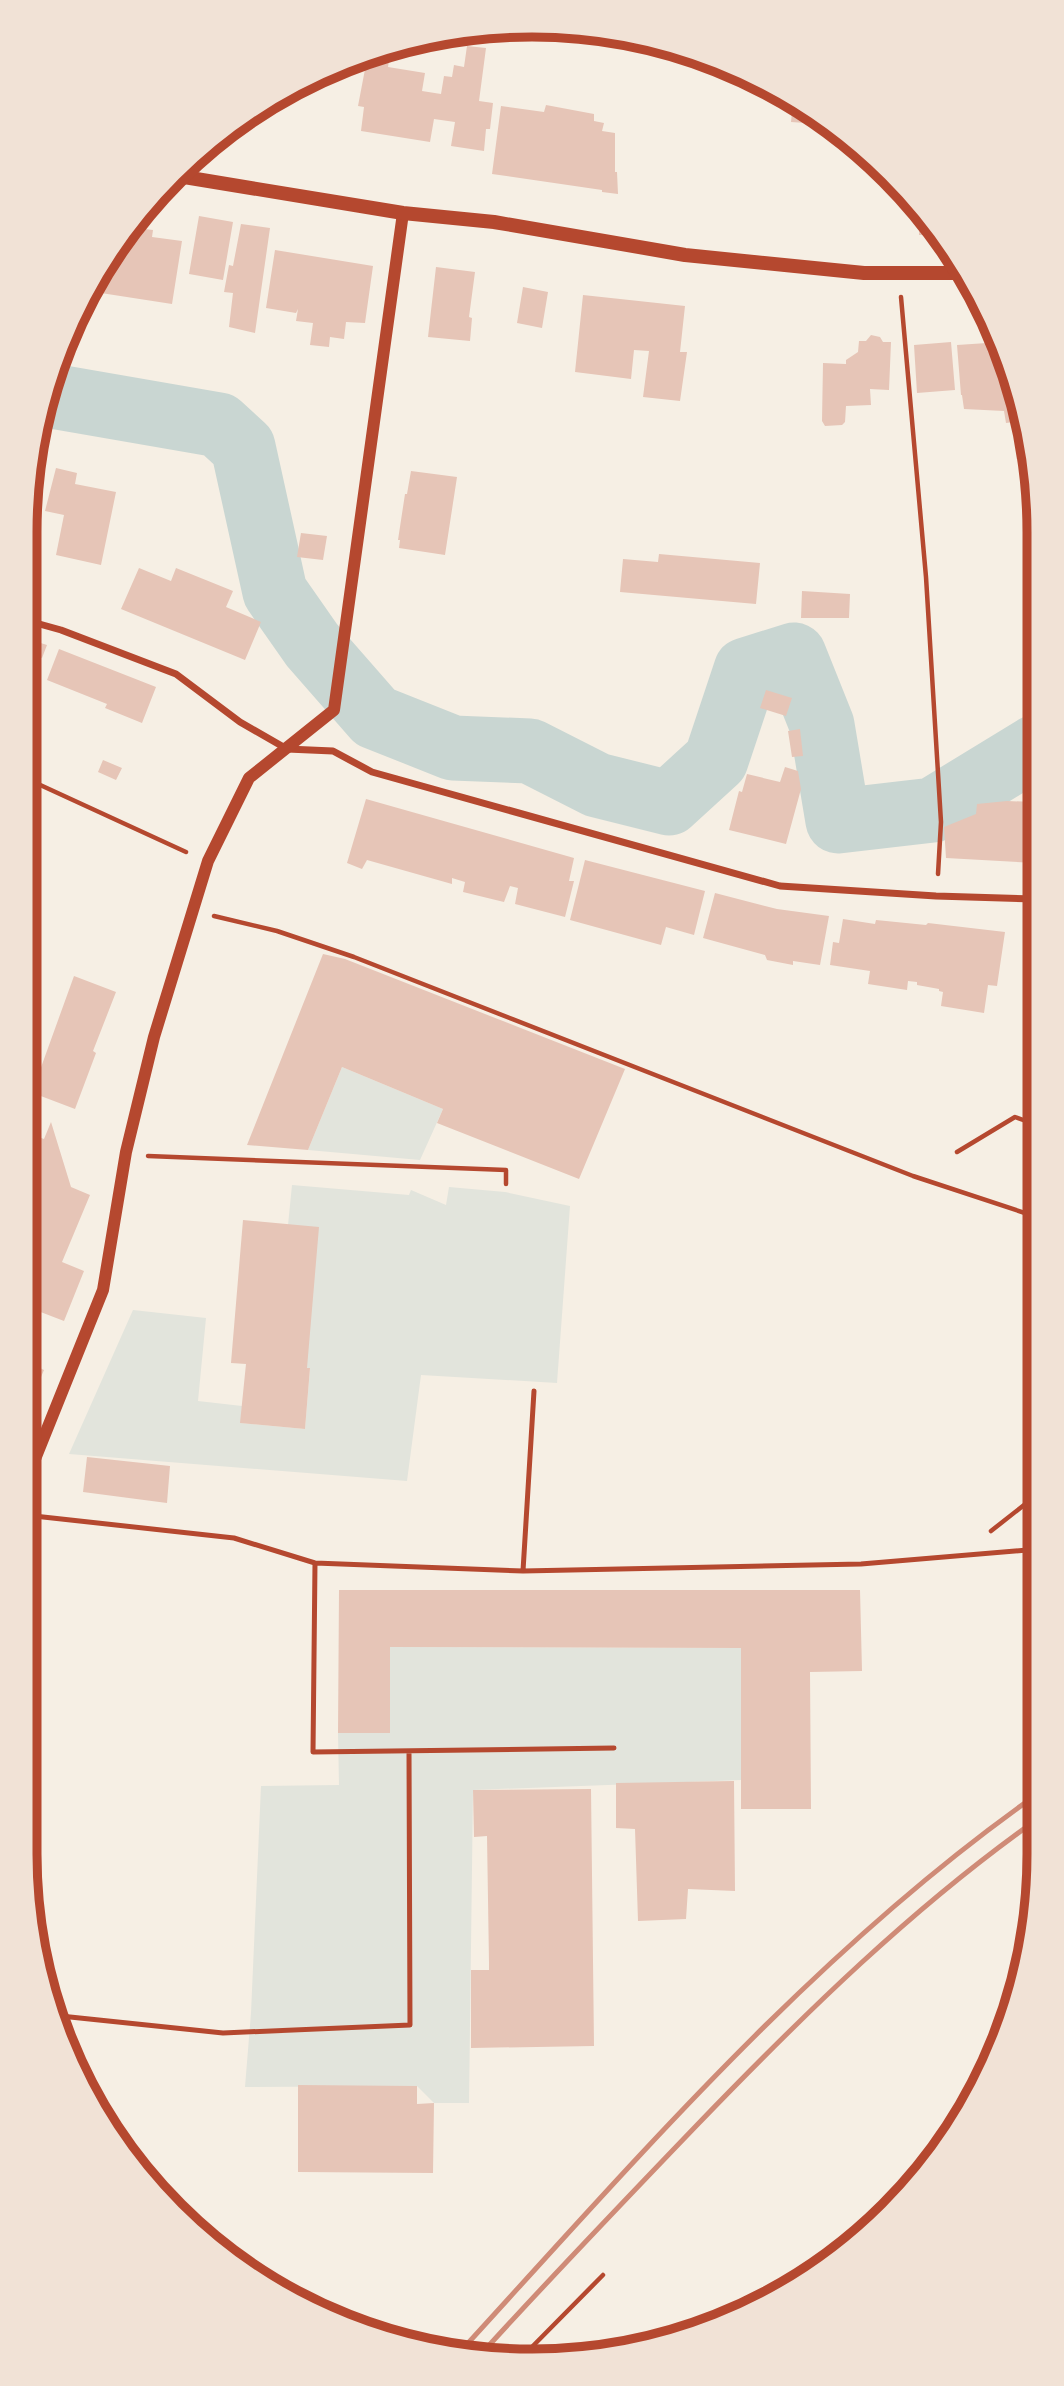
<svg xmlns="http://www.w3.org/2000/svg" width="1064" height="2386" viewBox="0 0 1064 2386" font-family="'Open Sans',sans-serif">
<rect width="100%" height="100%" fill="#f6efe4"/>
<path fill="#e2e4dc" d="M342 1067 443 1109 420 1160 308 1150Z
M292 1185 409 1195 411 1190 446 1205 449 1187 505 1192 570 1206 557 1383 421 1375 407 1481 69 1454 133 1310 206 1318 198 1401 242 1406 241 1423 305 1429 310 1369 307 1368 288 1225Z
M390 1647 741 1648V1780L473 1790 469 2103H434L417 2086 245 2087 251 2013 261 1786 339 1785 338 1733Z"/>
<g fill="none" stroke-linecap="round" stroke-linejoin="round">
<path stroke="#c9d6d2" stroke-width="65" d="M46 395 219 425 243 447 275 592 312 645 375 717 453 748 530 751 597 785 669 803 716 760 746 670 794 655 822 725 838 821 933 810 1036 747"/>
</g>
<path fill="#e6c5b7" d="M467 46 486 48 479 101 493 103 490 129H486L484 151 451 146 455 122 434 119 430 142 361 131 364 107 358 106 366 64H356L357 57 391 49 388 67 425 73 422 91 441 94 444 76 452 77 454 65 464 67Z
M793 102 801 106 834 125 791 122Z
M546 105 594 114V121L604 123 602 131 615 133V172H617L618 194 602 192V190L492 174 501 106 544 112Z
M920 208 934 223 942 235H919Z
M199 216 233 222 223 280 189 274Z
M241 224 270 228 255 333 229 327 233 293 224 292 229 265 233 266Z
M129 227 153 230 152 237 182 241 172 304 88 291 110 250Z
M275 250 373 266 365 323 346 322 344 339 330 337 329 347 310 345 313 323 296 321 298 309 296 313 266 308Z
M436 267 475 272 469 317 472 318 470 341 428 337Z
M523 287 548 292 542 328 517 323Z
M583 295 685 306 680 352H687L680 401 643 397 649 351 634 350 631 379 575 372Z
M871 335 880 337 883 342H891L889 390 870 389 871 405 846 406 845 422 842 425 825 426 822 421 823 363 846 364V360L858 352 859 341H866Z
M951 342 955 390 917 393 914 345Z
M1002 342 1023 421 1006 423 1004 411 964 409 962 395H961L957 345Z
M39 418 52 421 45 448 33 445Z
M56 468 77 473 75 484 116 492 101 565 56 555 64 515 45 511Z
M411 471 457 477 445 555 399 548 400 540H398L405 494H407Z
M301 533 327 536 323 560 297 557Z
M659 554 760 563 756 604 620 592 623 559 658 562Z
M139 568 171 581 176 568 233 591 226 607 261 622 245 660 121 609Z
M802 591 850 594 849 618H801Z
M25 638 47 645 42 658 25 652Z
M59 649 156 687 142 723 105 708 107 704 47 680Z
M766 690 792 698 786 716 760 708Z
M800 729 803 756 792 757 788 731Z
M103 760 122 768 116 780 98 772Z
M785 767 798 771 801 789 786 844 729 830 739 791 742 792 747 774 780 782Z
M366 799 574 858 569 881H574L565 917 515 904 518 888 510 886 504 902 463 892 465 882 452 878V884L367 860 362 869 347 863Z
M1007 801 1036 802V863L946 858 944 827 976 814 977 804Z
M585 860 705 891 694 935 666 927 661 945 570 920Z
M715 893 777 909 829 916 820 965 793 961V965L767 960 765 955 703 938Z
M843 919 875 924 876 920 926 925 928 923 1005 932 997 986 988 985 984 1013 941 1006 943 992 939 991V989L917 985V982L908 981 907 990 868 984 870 971 830 965 833 942 839 943Z
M323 954 345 959 625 1069 579 1179 437 1123 443 1109 342 1067 308 1150 247 1145Z
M74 976 116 992 93 1051 96 1053 75 1109 25 1090V1079L35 1084Z
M51 1122 71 1187 90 1195 62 1262 84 1271 64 1321 25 1306V1170L30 1172 31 1170 25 1168V1132L44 1139Z
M243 1220 319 1227 307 1368H310L305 1429 240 1423 246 1364 231 1363Z
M25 1361 44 1370 25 1415Z
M87 1457 170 1466 167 1503 83 1492Z
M339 1590H860L862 1671 810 1672 811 1809H741V1648L390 1647V1733H338Z
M734 1781 735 1891 688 1889 686 1919 638 1921 635 1829 616 1828V1783Z
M591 1789 594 2046 471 2048V1970H489V1963L487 1836 474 1837 473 1790Z
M298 2085 417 2086V2104L434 2103 433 2173 298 2172Z"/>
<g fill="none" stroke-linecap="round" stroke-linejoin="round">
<path stroke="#b5482f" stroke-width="4.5" d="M901 297 926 577 941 822 938 874
M25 778 186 852
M214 916 277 931 354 957 913 1176 1037 1217
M957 1152 1015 1117 1037 1125
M148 1156 506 1170V1184
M991 1531 1038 1494
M524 2355 603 2275"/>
<path stroke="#b5482f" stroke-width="5" d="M25 1515 234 1538 315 1563 523 1571 861 1564 1039 1549
M315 1563 313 1752 614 1748
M523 1571 534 1391
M51 2015 223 2033 410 2025 409 1751"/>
<path stroke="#b5482f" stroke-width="7" d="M25 620 61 630 176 674 240 722 287 749 333 751 372 772 780 886 936 896 1036 899"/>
<path stroke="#b5482f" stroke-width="12" d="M25 1484 103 1290 126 1152 154 1037 208 861 249 778 334 710 403 213"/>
<path stroke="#b5482f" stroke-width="14" d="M172 175 403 213 494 222 685 255 864 273H963"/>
<path stroke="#cf8b77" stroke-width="5" d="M459 2353C640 2155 819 1947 1039 1793
M482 2353C552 2276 624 2201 697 2125 803 2015 914 1906 1039 1818"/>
</g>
<path d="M0 0H1064V2386H0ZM532 37H532A495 495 0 0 1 1027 532V1854A495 495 0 0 1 532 2349H532A495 495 0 0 1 37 1854V532A495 495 0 0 1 532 37Z" fill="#f1e2d6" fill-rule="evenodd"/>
<path fill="none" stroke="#b5482f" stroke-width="9" d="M532 37H532A495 495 0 0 1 1027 532V1854A495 495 0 0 1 532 2349H532A495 495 0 0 1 37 1854V532A495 495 0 0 1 532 37Z"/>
</svg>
